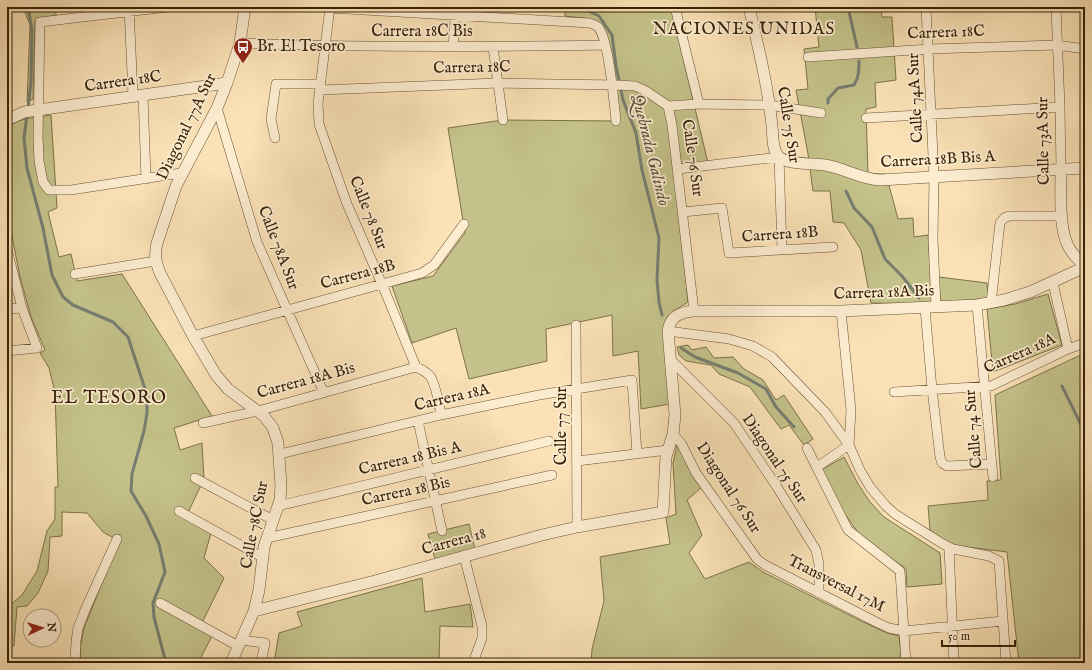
<svg xmlns="http://www.w3.org/2000/svg" width="1092" height="670" viewBox="0 0 1092 670" font-family="'IM FELL English',serif">
<rect width="100%" height="100%" fill="#fae2b6"/>
<filter id="stains"><feTurbulence type="fractalNoise" baseFrequency=".005" numOctaves="4"/><feColorMatrix values="0 0 0 0 .2 0 0 0 0 .09 0 0 0 0 .02 0 0 0 .5 -.17"/></filter>
<radialGradient id="worn" r=".72"><stop offset=".6" stop-color="#630" stop-opacity="0"/><stop offset="1" stop-color="#630" stop-opacity=".3"/></radialGradient>
<path fill="#c4c28a" stroke="#7e7249" d="M23 7H56V15L35 21 33 99 27 102 30 25Z
M565 7H671L708 163 675 167 688 302 674 311 670 404 641 409 638 351 613 356 612 315 546 329 547 361 469 379 456 328 412 343 392 286 433 276 465 233 448 128 503 120 616 121 615 79 591 19 565 16Z
M815 7H881L882 17H892L896 80 875 83 876 107 866 109 868 174H886L898 219 913 218 914 237 928 235 931 276 987 283 988 298 933 304 871 303 861 250 844 223 833 222 830 191H813L808 154 796 90 808 89 804 49 819 47Z
M51 115 57 208 48 212 59 257 71 254 77 281 122 274 212 416 174 428 180 450 202 443 204 479 185 519 211 533 204 558 224 578 199 629 212 636 198 663H81L80 649 84 628 119 541 103 532 87 513 62 512V536L50 537 48 571 38 593 27 606 17 607 14 646H7V608L22 595 37 571 47 531 55 519V487H58L55 393 49 368 40 353 45 350 31 317 20 277 9 221H7V128C19 117 36 118 51 115Z
M1048 294 1062 345 993 372 987 309 1015 304Z
M688 345 692 350 706 347 714 358 733 357 744 369 763 380 776 400 784 395 813 439 804 445 789 425 781 429 750 387 719 374 711 365 686 361 679 355 677 347Z
M1085 353V663H1019L1007 552 959 546 945 542 930 530 928 506 988 500 987 481 1001 480 995 395Z
M677 445 682 450 703 486 687 500 702 535 689 553 705 579 749 562 763 572 861 621 887 633 899 636 902 663H591L592 649 604 601 600 557 670 544 666 518 676 514 673 463Z
M844 457 858 484 870 502 884 517 940 553 942 584 907 587 906 569C890 557 870 546 857 531 842 512 832 491 821 470Z
M469 524 475 549 435 559 428 534Z
M422 578 425 612 470 604 473 627 440 626 439 663H274L279 633 302 626 297 612Z"/>
<g fill="none" stroke-linecap="round" stroke-linejoin="round">
<path stroke="#777e70" stroke-width="3" d="M580 7 599 16 612 35 616 66 623 100 636 133 642 170 659 238 657 280 659 302 662 315
M848 7 857 47
M828 103V99L838 88 854 85C859 77 859 70 859 61
M28 109 31 81 32 30 28 7
M27 114 24 138 27 168 43 228 52 275 63 297 73 305 113 322 128 337 147 395V413L144 431 132 474 131 491 146 516 159 544 165 572 153 603 154 617 166 663
M846 191 854 208 872 227 885 259 902 276 919 298
M681 348 695 357 738 373 766 389 776 407 794 427
M1062 386 1085 433"/>
<defs>
<path id="minor" d="M129 7 133 96
M168 7 40 22 38 136 39 161 43 182 49 190H71L181 173
M330 7 318 104 319 124 347 204 382 284 416 367C421 369 426 372 430 376 436 384 439 405 441 415
M675 7 699 104
M926 7 934 177 933 239 936 307
M1056 7 1060 107 1061 169
M330 8 589 23C592 24 596 25 598 27 609 39 614 103 616 121
M240 43C362 48 483 47 605 45
M453 47 456 7
M493 47 503 120
M808 57 929 49 1057 45 1085 49
M320 90 498 83 617 85 635 86 646 91 668 106 699 104 769 105 821 113
M143 95 146 179
M668 106 672 125 694 311
M217 108 257 242 324 393
M866 118 1060 107
M275 138 271 119 276 84H321
M678 169 779 157 782 250
M683 212 722 208 729 253 833 247
M7 249 22 308 37 348 7 351
M75 274 156 261
M1053 283 1068 349
M991 303 1000 223 1004 218 1009 216H1062
M977 305 993 477
M925 308 932 389 940 457 942 463 947 466 992 464
M7 309 22 308
M576 325 577 527
M668 331 729 339 753 346 772 357 825 412 849 445 860 470 870 487 886 506 895 514 943 544 953 549 989 556 999 561 1006 663
M193 336 422 273 434 265 464 224
M671 360 734 423 777 487 816 550 819 564V593
M894 392 991 386 1068 349 1085 343
M418 421 442 531
M203 423 258 411 416 367
M673 434 681 443 696 473 757 559 765 565 878 623 889 628 904 631 1003 621
M807 448 848 530 900 571 906 663
M280 454 441 415 539 395 632 380 637 454
M577 461 668 450
M817 467 849 445 851 410 841 311
M195 478 273 520
M278 506 549 441
M179 511 262 557
M267 538 552 475
M949 547 954 663
M464 556 482 626V638L473 663
M160 603 238 646
M241 640 265 643 261 663
M75 663 76 641 78 628 85 610 117 539"/>
<path id="tertiary" d="M749 7C758 46 768 86 772 126 773 135 772 149 778 156 786 165 812 163 825 165 844 168 860 179 880 180L1085 168
M7 120 24 112 227 83
M1061 169C1061 190 1059 222 1066 241 1069 251 1077 259 1085 266
M254 611 375 581 542 535 577 527 663 512 666 457 673 434 675 415 668 331C670 316 681 312 694 311H841L977 305 1004 300 1030 292 1085 267
M231 663 254 611 259 590 264 547 280 500 281 485 278 443 273 428 264 416 228 389 216 375 193 336 161 275C156 264 154 255 157 243L176 186 217 108 227 83 240 43 245 7"/>
</defs>
<use href="#minor" stroke="#685234" stroke-width="10"/>
<use href="#tertiary" stroke="#685234" stroke-width="12"/>
<use href="#minor" stroke="#fcecd0" stroke-width="9"/>
<use href="#tertiary" stroke="#fcecd0" stroke-width="11"/>
</g>
<defs>
<symbol id="bus-pin" viewBox="-11 -11 22 30"><path d="M0 17L-7.5 6A9.5 9.5 0 1 1 7.5 6Z" fill="#8f2418" stroke="#fcecd0"/><path d="M-5-6H5V4H4V6H2V4H-2V6H-4V4H-5ZM-3.5-4V0h7V-4ZM-3.5 1.2v1.5H-2V1.2ZM2 1.2v1.5H3.5V1.2Z" fill="#fff"/></symbol>
</defs>
<g fill-rule="evenodd">
<use href="#bus-pin" x="232" y="36" width="22" height="30"/>
</g>
<g text-anchor="middle" dominant-baseline="central" stroke-width="3.5" stroke-linejoin="round" paint-order="stroke">
<g font-size="16" fill="#382208" stroke="#fcecd0">
<text x="422" y="32">Carrera 18C Bis</text>
<text transform="translate(946 33) rotate(-2)">Carrera 18C</text>
<text transform="translate(472 68) rotate(-1)">Carrera 18C</text>
<text transform="translate(123 82) rotate(-8)">Carrera 18C</text>
<text transform="translate(916 98) rotate(-93)">Calle 74A Sur</text>
<text transform="translate(788 125) rotate(81)">Calle 75 Sur</text>
<text transform="translate(187 127) rotate(-64)">Diagonal 77A Sur</text>
<text transform="translate(1044 141) rotate(-91)">Calle 73A Sur</text>
<text transform="translate(692 158) rotate(82)">Calle 76 Sur</text>
<text transform="translate(938 160) rotate(-3)">Carrera 18B Bis A</text>
<text transform="translate(368 213) rotate(68)">Calle 78 Sur</text>
<text transform="translate(780 235) rotate(-4)">Carrera 18B</text>
<text transform="translate(278 248) rotate(69)">Calle 78A Sur</text>
<text transform="translate(358 275) rotate(-15)">Carrera 18B</text>
<text transform="translate(884 293) rotate(-2)">Carrera 18A Bis</text>
<text transform="translate(1020 354) rotate(-24)">Carrera 18A</text>
<text transform="translate(306 381) rotate(-15)">Carrera 18A Bis</text>
<text transform="translate(452 398) rotate(-13)">Carrera 18A</text>
<text transform="translate(562 426) rotate(-90)">Calle 77 Sur</text>
<text transform="translate(974 429) rotate(-95)">Calle 74 Sur</text>
<text transform="translate(410 459) rotate(-13)">Carrera 18 Bis A</text>
<text transform="translate(774 459) rotate(56)">Diagonal 75 Sur</text>
<text transform="translate(728 488) rotate(57)">Diagonal 76 Sur</text>
<text transform="translate(406 492) rotate(-12)">Carrera 18 Bis</text>
<text transform="translate(255 525) rotate(-79)">Calle 78C Sur</text>
<text transform="translate(454 542) rotate(-15)">Carrera 18</text>
<text transform="translate(836 584) rotate(27)">Transversal 17M</text>
</g>
<g font-size="16" fill="#382208" stroke="#fcecd0" text-anchor="start">
<text x="257" y="47">Br. El Tesoro</text>
</g>
<g font-size="17" letter-spacing="1" fill="#382208" stroke="#fcecd0">
<text x="744" y="29">NACIONES UNIDAS</text>
</g>
<g font-size="17" font-style="italic" fill="#58503c" stroke="#fcecd0">
<text transform="translate(650 150) rotate(76)">Quebrada Galindo</text>
</g>
<g font-size="18" letter-spacing="1" fill="#382208" stroke="#fcecd0">
<text x="109" y="398">EL TESORO</text>
</g>
</g>
<rect width="1092" height="670" fill="none" stroke="#fae2b6" stroke-width="24"/>
<rect x="8" y="8" width="1076" height="654" fill="none" stroke="#382208" stroke-width="2"/>
<rect x="12" y="12" width="1068" height="646" fill="none" stroke="#382208"/>
<g transform="translate(42 628) rotate(86)"><circle r="19" fill="#fcecd0" stroke="#ae9b80"/>
<path d="M0-3L7 15L0 10L-7 15Z" fill="#8f2418"/>
<text y="-6" font-size="11" font-weight="bold" text-anchor="middle" fill="#382208">N</text>
</g>
<path d="M942 640v6h73v-6" fill="none" stroke="#382208" stroke-width="2"/>
<text x="948" y="640" font-size="12" fill="#382208" stroke="#fcecd0" stroke-width="3" paint-order="stroke">50 m</text>
<rect width="100%" height="100%" filter="url(#stains)"/>
<rect width="100%" height="100%" fill="url(#worn)"/>
</svg>
